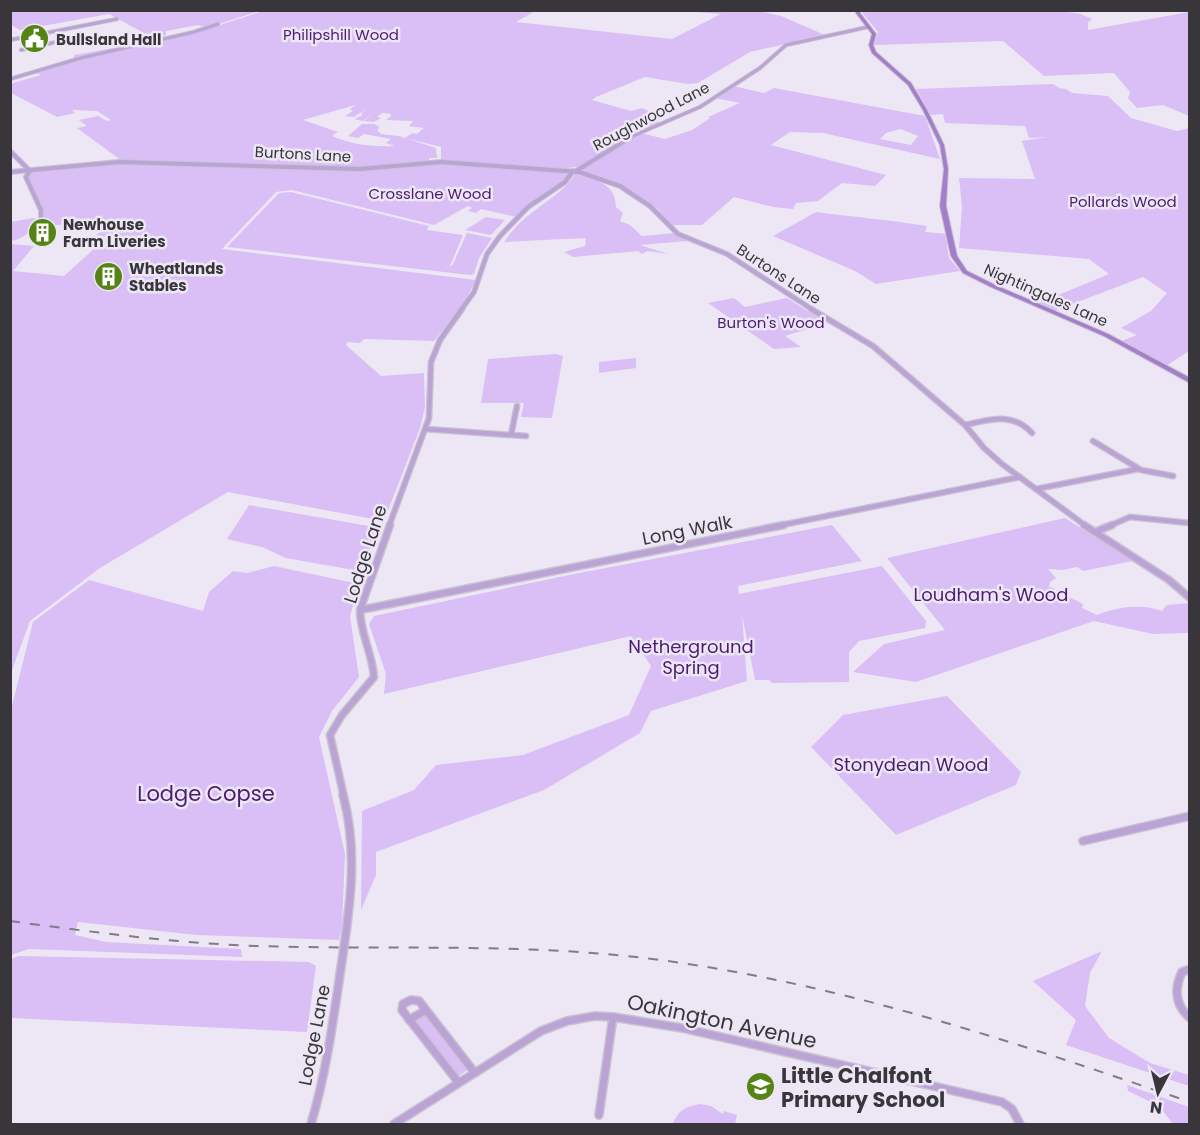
<svg xmlns="http://www.w3.org/2000/svg" width="1200" height="1135" viewBox="0 0 1200 1135" font-family="Poppins,sans-serif">
<rect width="100%" height="100%" fill="#ede7f5"/>
<path fill="#d9bff5" fill-rule="evenodd" d="M754 10 781 16 825 35 750 52 698 83 688 84 645 77 596 97 592 100 631 111 642 108 655 114 647 118 661 123 643 130 582 166 560 169 441 161V147L405 138 412 133 417 134 424 128 409 126 413 121 386 120 391 116V114L382 113 377 117 381 118 374 122 364 121 375 112 363 121 354 119 363 115 361 114 365 110 354 117 345 116 353 111 350 109 355 105 303 120 338 132 332 136C353 145 372 147 395 146L386 143 391 139 364 134 358 138 348 136 362 124H374L380 127 377 130 381 134 399 136 436 148 437 158H429V162L360 168 122 161 77 128 87 126 79 120 98 116 107 121 111 120 97 111 72 110 75 113 57 117 11 93 10 84 41 75 35 72 74 58V55L119 47V49L205 30 263 11H535L516 22 672 39 721 14 684 11Z
M11 11H259L207 28 198 25 166 31V35L153 38 109 14 20 30 11 25Z
M861 11H1061L1081 14 1092 19 1088 23V30L1189 12V116L1163 105 1137 108 1128 98 1130 92 1114 73 1044 76 1003 41 874 45 878 32Z
M1053 84 1059 88 1066 89 1072 93 1108 96 1131 118 1177 131 1189 128V351L1166 366 1119 342 1137 335 1121 328 1151 311 1167 293 1143 277 1054 311 1039 303 1109 274 1089 259 959 248 962 207 959 178 1035 179 1022 141 1047 137 1029 138 1025 126 945 123 943 114 931 115 916 89Z
M733 86 764 93 774 88 925 116 940 159 823 133 790 132 771 145 886 175 875 186 842 183 818 201 796 203 793 209 773 207 734 197 702 225H671L658 209 622 186 581 170 641 133 665 139 692 130 710 118 708 117 740 103 715 98ZM900 129 918 136 911 145 880 139 886 133Z
M114 163 257 165 360 170 439 163 561 171 567 175 563 181 527 207 517 217 481 209 476 213 468 211 472 208 468 206 434 225 292 190 276 192 222 249 476 280 465 301 434 341 364 339 360 343 348 342 346 345 381 376 424 373 425 407 420 428 384 521 228 492 100 568 30 621 11 673V244L34 246 13 271 64 276 107 237 96 235 103 229C82 218 64 229 42 223V210L28 176 30 173Z
M575 174C595 180 616 183 616 207L623 213 620 221 630 225 642 236 675 233 688 241 640 245 668 254 647 251 642 254 638 251 573 257 564 252 585 246 586 238 504 242C509 235 515 227 522 221 539 205 563 194 575 174Z
M291 192 429 226 427 230 463 235 450 266H452L467 233 492 238 479 258 474 274 470 275 227 247 279 193Z
M816 212C853 217 891 220 927 226L925 232 948 234 949 243 947 246 949 258 960 271 876 284 855 271 773 236Z
M486 217 505 220 491 235 465 230Z
M33 218 39 219V227C29 231 20 241 11 241V222Z
M734 298 745 307 787 298 827 323 785 336 801 347 774 349 708 303Z
M556 354 563 356 552 418 521 417 524 403H481L488 359Z
M636 358V368L599 373V362Z
M249 505 380 528 359 571 286 558 262 547 227 539Z
M1065 518 1133 561 1083 571 1077 567 1063 570 1048 569 1056 578 1050 582 1049 587 1054 588 1056 597 1060 599 1065 595 1083 604 1082 608 1097 615C1116 607 1142 603 1162 611L1167 605 1189 603V633L1153 634 1094 621 916 682 853 672 884 644 945 630 887 558Z
M832 525 862 561 738 586 739 594 882 566 926 621 925 628 859 641 849 652V682L772 683 769 680H755L742 615 747 681 651 711 640 733 544 790 376 852V875L361 910 362 811 414 790 436 765 523 755 629 715 651 666 631 636 384 694 386 674 369 624 374 616 574 574Z
M274 566 359 584 350 616 359 677 332 711 319 737 345 854 342 926 339 940 196 935 78 922 75 935 106 942 241 949 242 957 29 949 11 955V710L33 622 89 580 203 611 209 592 233 571 247 573Z
M947 696 1021 772 1016 785 896 835 811 747 843 715Z
M1102 951 1090 973 1085 1006 1109 1038 1150 1063 1189 1075V1086L1066 1045 1076 1020 1033 981Z
M19 956 309 962 316 966 307 1032 11 1018V959Z
M417 1015H426L469 1069 457 1077 414 1022Z
M1127 1085 1189 1107V1124H1173L1159 1106 1128 1091Z
M700 1104 711 1106 723 1114 724 1111 737 1115 735 1124H673C677 1111 686 1106 700 1104Z"/>
<g fill="none" stroke-linecap="round" stroke-linejoin="round">
<defs>
<path id="street-far4" d="M10 40 117 19
M21 50 69 39
M10 79 81 58 194 32 218 24
M628 138 700 107 760 68 786 45 868 27"/>
<path id="street-far3" d="M10 151 30 171
M30 171 26 177 41 210V218
M576 171 631 137
M10 172 119 162 360 169 441 162 579 172 620 186 650 206 678 234 727 254 813 310
M461 310 474 292 487 254 500 236 528 207 565 182 573 171"/>
<path id="street-far2" d="M811 309 873 346 965 425 984 448 1002 464 1086 526
M965 425C990 419 1013 412 1032 433
M425 429 526 436
M511 435 517 406
M1093 441 1141 470 1173 476
M1036 489 1138 469
M389 526 429 418 431 362 440 340 462 309
M777 526 1020 477
M1109 526 1130 517 1190 523"/>
<path id="street-far1" d="M1084 525 1169 580 1190 598
M1095 532 1112 525
M360 610 784 525
M344 797 330 735 342 715 374 677C372 652 360 633 360 610L390 525"/>
<path id="street" d="M1083 841 1190 816
M1190 969 1182 972C1174 989 1175 1005 1190 1018
M409 1020 426 1010
M459 1083 402 1010 403 1004 411 1000 419 1001 475 1073
M599 1115 613 1017
M311 1124C325 1077 332 1029 339 981 348 919 360 857 343 795
M394 1124 541 1031 567 1021 595 1016 613 1017 682 1028 1002 1102 1012 1109 1020 1124"/>
<path id="secondary" d="M856 10H860V13L876 34 873 45 876 52 911 83 927 110 944 145 948 169 946 206 957 256 967 271 995 285 1108 334 1190 378V383L1104 336 991 287 963 273 951 256 940 206 944 169 940 145 923 110 908 85 872 53 869 45 872 34 856 13Z"/>
</defs>
<use href="#street-far4" stroke="#c9c4d0" stroke-width="4.5"/>
<use href="#street-far3" stroke="#c9c4d0" stroke-width="6"/>
<use href="#street-far2" stroke="#c9c4d0" stroke-width="7"/>
<use href="#street-far1" stroke="#c9c4d0" stroke-width="9"/>
<use href="#street" stroke="#c9c4d0" stroke-width="10"/>
<use href="#secondary" stroke="#c9c4d0" stroke-width="2"/>
<use href="#street-far4" stroke="#bba3d6" stroke-width="3"/>
<use href="#street-far3" stroke="#bba3d6" stroke-width="4"/>
<use href="#street-far2" stroke="#bba3d6" stroke-width="4.5"/>
<use href="#street-far1" stroke="#bba3d6" stroke-width="6"/>
<use href="#street" stroke="#bba3d6" stroke-width="7"/>
<use href="#secondary" fill="#a47eca" fill-rule="evenodd"/>
<path stroke="#7f7c84" stroke-width="2" stroke-dasharray="10 10" stroke-linecap="butt" d="M10 921C92 932 174 943 256 946 383 950 510 943 636 957 827 979 1009 1040 1190 1102"/>
</g>
<defs>
<symbol id="civic-disc" viewBox="-11 -11 22 22"><circle r="9.5" fill="#548415" stroke="#ede7f5"/><path d="M-.6-6.5H3V-4.5H.6V-3L4-1V1h2V6H-6V1h2V-1L-.6-3ZM-1.2 2.5V6h2.4V2.5Z" fill="#fff"/></symbol>
<symbol id="building-disc" viewBox="-11 -11 22 22"><circle r="9.5" fill="#548415" stroke="#ede7f5"/><path d="M-4-6H4V6H1V3H-1V6H-4ZM-2.5-4.3h1.7v1.8h-1.7ZM.8-4.3h1.7v1.8H.8ZM-2.5-1h1.7V.8h-1.7ZM.8-1h1.7V.8H.8Z" fill="#fff"/></symbol>
<symbol id="school-disc" viewBox="-11 -11 22 22"><circle r="9.5" fill="#548415" stroke="#ede7f5"/><path d="M0-5L7-2L0 1L-7-2ZM-4 1L0 2.5L4 1V4Q0 6-4 4Z" fill="#fff"/></symbol>
</defs>
<g fill-rule="evenodd">
<use href="#civic-disc" x="18" y="22" width="33" height="33"/>
<use href="#building-disc" x="26" y="216" width="33" height="33"/>
<use href="#building-disc" x="92" y="260" width="33" height="33"/>
<use href="#school-disc" x="744" y="1070" width="33" height="33"/>
</g>
<g text-anchor="middle" dominant-baseline="central" stroke-width="5" stroke-linejoin="round" paint-order="stroke">
<g font-size="15" fill="#4d1c72" stroke="#ede7f5">
<text x="341" y="34">Philipshill Wood</text>
<text x="430" y="193">Crosslane Wood</text>
<text x="1123" y="201">Pollards Wood</text>
<text x="771" y="322">Burton's Wood</text>
</g>
<g font-size="15" font-weight="bold" fill="#38363b" stroke="#ede7f5" text-anchor="start">
<text x="56" y="39">Bullsland Hall</text>
<text x="63" y="224">Newhouse<tspan x="63" dy="17">Farm Liveries</tspan></text>
<text x="129" y="268">Wheatlands<tspan x="129" dy="17">Stables</tspan></text>
</g>
<g font-size="15" fill="#38363b" stroke="#ede7f5">
<text transform="translate(651 116) rotate(-28)">Roughwood Lane</text>
<text transform="translate(303 154) rotate(3)">Burtons Lane</text>
<text transform="translate(779 274) rotate(33)">Burtons Lane</text>
<text transform="translate(1046 295) rotate(24)">Nightingales Lane</text>
</g>
<g font-size="18" fill="#38363b" stroke="#ede7f5">
<text transform="translate(687 530) rotate(-11)">Long Walk</text>
<text transform="translate(365 554) rotate(-72)">Lodge Lane</text>
<text transform="translate(314 1035) rotate(-79)">Lodge Lane</text>
</g>
<g font-size="18" fill="#4d1c72" stroke="#ede7f5">
<text x="991" y="594">Loudham's Wood</text>
<text x="691" y="646">Netherground<tspan x="691" dy="21">Spring</tspan></text>
<text x="911" y="764">Stonydean Wood</text>
</g>
<g font-size="21" fill="#4d1c72" stroke="#ede7f5">
<text x="206" y="793">Lodge Copse</text>
</g>
<g font-size="21" fill="#38363b" stroke="#ede7f5">
<text transform="translate(722 1021) rotate(12)">Oakington Avenue</text>
</g>
<g font-size="21" font-weight="bold" fill="#38363b" stroke="#ede7f5" text-anchor="start">
<text x="781" y="1075">Little Chalfont<tspan x="781" dy="24">Primary School</tspan></text>
</g>
</g>
<rect width="1200" height="1135" fill="none" stroke="#38363b" stroke-width="24"/>
<g transform="translate(1158 1093) rotate(187)" stroke="#ede7f5" stroke-width="4.5" paint-order="stroke">
<path d="M0-4.5L10 22L0 15L-10 22Z" fill="#38363b"/>
<text y="-9" font-size="16" font-weight="bold" text-anchor="middle" fill="#38363b">N</text>
</g>
</svg>
